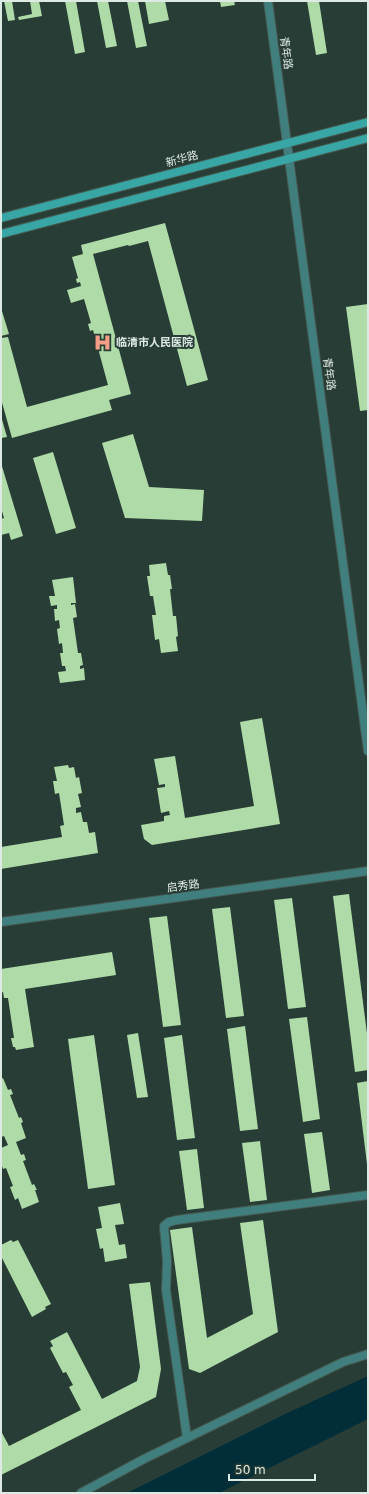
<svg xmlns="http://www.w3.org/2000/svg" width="369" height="1494" viewBox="0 0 369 1494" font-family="'DejaVu Sans','Noto Sans SC',sans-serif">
<rect width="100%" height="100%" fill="#283d35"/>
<path fill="#022e3a" d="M368 1376V1419L219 1493H127L283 1415Z"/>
<path fill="#afdba8" d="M4 1H12L15 20 8 21Z
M30 1H39L42 16 19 20 18 17 32 14Z
M65 1H76L85 52 75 54Z
M97 1H108L117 46 106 48Z
M127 1H138L147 46 136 48Z
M145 1H165L169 20 149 24Z
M220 1H234L235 5 221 7Z
M307 1H319L327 53 316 55Z
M165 223 208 380 187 386 148 241 129 246 128 245 93 254 131 394 109 400 112 410 12 438 1 399V338L8 337 27 407 108 385 93 330 90 331 88 324 91 323 84 299 71 303 67 290 81 286 80 282 77 283 76 279 78 278 72 257 83 254 81 245Z
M368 304V410L360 411 346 307Z
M1 308 9 334 1 336Z
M1 416 7 437 1 438Z
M133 434 149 487 204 490 202 521 125 518 102 443Z
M53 452 76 528 56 534 33 458Z
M1 463 23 536 11 540 9 533 1 535V519L4 518 2 511 1 512Z
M166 563 168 575H170L172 589H170L173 616H176L178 636 176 637 178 651 161 653 159 639 155 640 152 615H156L153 596H150L147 576H150L149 565Z
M73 577 76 603H71V605L75 604 77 617 73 618 78 653H81L83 665 80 666V669L84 668 85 680 60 683 58 672 66 671 65 666H62L60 653H63L62 643 59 644 57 629 60 628 59 620 55 621 54 609H57V605L51 606 49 596H55L52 580Z
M262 718 280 824 152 845 144 839 141 825 164 821V816L170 815 169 811 161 813 157 788 165 787V784L159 785 154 759 175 756 185 818 254 806 240 722Z
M68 765 69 768 74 767 76 778 79 777 82 793 78 794 81 807 76 808V813L81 812 83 822H87L89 833 95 832 98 853 1 869V847L62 837 60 826 64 825 59 793 55 794 53 781H57L54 767Z
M349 894 368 1041V1070L355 1072 333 896Z
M292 898 306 1007 288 1009 274 900Z
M230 907 244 1016 226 1018 212 909Z
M167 916 181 1025 163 1027 149 918Z
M112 952 116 975 25 989 34 1047 16 1050 15 1047H13L11 1038H14L8 998H4L3 992 1 993V969Z
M307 1017 320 1119 303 1122 289 1019Z
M245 1026 258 1129 240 1131 227 1029Z
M138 1033 148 1097 137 1098 127 1035Z
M94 1035 115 1185 88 1189 68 1039Z
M182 1035 195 1138 177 1140 164 1038Z
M3 1078 8 1090 11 1089 13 1094 10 1095 19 1118 21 1117 23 1122 21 1123 26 1138 16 1142 21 1155 24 1154 26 1160 23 1161 32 1185 34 1184 37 1190H35L39 1202 22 1209 18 1198 15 1200 10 1187 13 1186 6 1168 3 1169 1 1163V1159L2 1158 1 1148 8 1145 4 1136 1 1137V1079Z
M368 1081V1164H367L357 1083Z
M322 1132 330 1190 312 1193 304 1134Z
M260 1141 267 1200 250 1202 242 1143Z
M197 1149 204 1208 187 1210 179 1151Z
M120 1203 124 1224 115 1225 119 1245 125 1244 127 1258 105 1262 103 1248 100 1249 96 1229 102 1228 98 1207Z
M263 1220 278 1332 200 1373 189 1369 170 1230 192 1227 207 1338 253 1314 240 1223Z
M11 1240 13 1242 18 1240 51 1304 45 1307 46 1309 32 1317 1 1256V1245Z
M150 1282 161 1369 156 1397 1 1475V1431L9 1446 81 1410 69 1387 73 1385 66 1372 63 1373 50 1348 53 1346 50 1341 67 1332 102 1399 137 1381 140 1367 129 1284Z"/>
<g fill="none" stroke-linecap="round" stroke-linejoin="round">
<defs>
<path id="minor" d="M187 1438 166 1290 167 1261 164 1226 169 1222 177 1220 368 1195
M81 1493 144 1459 343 1362 368 1354"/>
<path id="tertiary" d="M268 1 368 751
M1 922 368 871"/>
<path id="secondary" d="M1 218 368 122
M1 234 368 138"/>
</defs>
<use href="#minor" stroke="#455951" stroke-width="10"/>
<use href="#tertiary" stroke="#455951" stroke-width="10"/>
<use href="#secondary" stroke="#455951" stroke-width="10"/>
<use href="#minor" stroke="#407f7e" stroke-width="8"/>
<use href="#tertiary" stroke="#407f7e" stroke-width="8"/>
<use href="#secondary" stroke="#37a6a5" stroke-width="8"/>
</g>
<defs>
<symbol id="hospital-bare" viewBox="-9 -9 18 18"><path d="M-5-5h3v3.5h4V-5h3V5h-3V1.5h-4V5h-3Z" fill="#f49e88" stroke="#283d35" stroke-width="2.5" paint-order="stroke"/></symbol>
</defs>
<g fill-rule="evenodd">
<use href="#hospital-bare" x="90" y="330" width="25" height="25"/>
</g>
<g text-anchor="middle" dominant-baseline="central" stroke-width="4" stroke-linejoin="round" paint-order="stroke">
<g font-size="11" fill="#ddeae4" stroke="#283d35">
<text transform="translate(286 53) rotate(82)">青年路</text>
<text transform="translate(182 159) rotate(-15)">新华路</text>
<text transform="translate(329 374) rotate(82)">青年路</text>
<text transform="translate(183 886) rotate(-8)">启秀路</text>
</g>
<g font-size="11" font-weight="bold" fill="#ddeae4" stroke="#283d35" text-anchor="start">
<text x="116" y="342">临清市人民医院</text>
</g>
</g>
<rect width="369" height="1494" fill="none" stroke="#ddeae4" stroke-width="4"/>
<path d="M229 1474v6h86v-6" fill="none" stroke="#ddeae4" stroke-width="2"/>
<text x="235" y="1474" font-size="12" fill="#ddeae4" stroke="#283d35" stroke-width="3" paint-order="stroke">50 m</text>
</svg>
